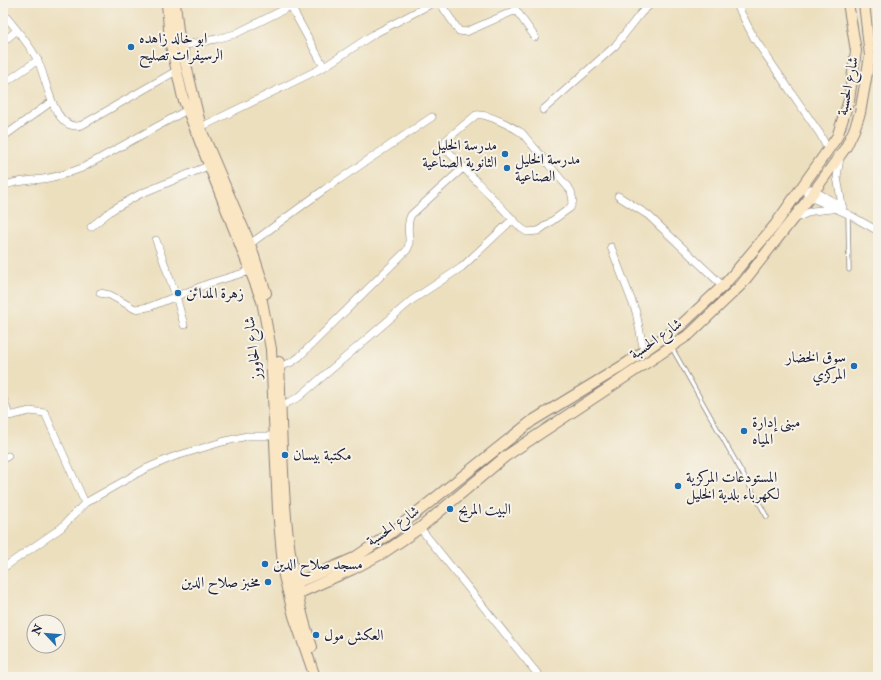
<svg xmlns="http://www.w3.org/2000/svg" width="881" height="680" viewBox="0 0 881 680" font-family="'IM FELL Double Pica',Amiri,serif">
<rect width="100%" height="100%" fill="#f7f3e8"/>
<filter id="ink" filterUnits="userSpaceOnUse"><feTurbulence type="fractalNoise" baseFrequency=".025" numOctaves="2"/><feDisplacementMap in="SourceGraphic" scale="8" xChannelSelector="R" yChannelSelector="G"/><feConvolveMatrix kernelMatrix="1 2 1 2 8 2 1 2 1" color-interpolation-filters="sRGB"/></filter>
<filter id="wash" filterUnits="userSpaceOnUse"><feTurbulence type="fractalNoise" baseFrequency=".012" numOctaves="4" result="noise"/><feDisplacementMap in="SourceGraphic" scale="16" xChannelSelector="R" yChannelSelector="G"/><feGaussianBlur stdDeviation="0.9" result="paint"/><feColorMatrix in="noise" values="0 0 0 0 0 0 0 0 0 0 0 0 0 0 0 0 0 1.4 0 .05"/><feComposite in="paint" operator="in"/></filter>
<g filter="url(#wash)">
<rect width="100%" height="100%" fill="#ecdfbe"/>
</g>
<g filter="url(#ink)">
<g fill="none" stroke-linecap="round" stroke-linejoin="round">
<defs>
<path id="lane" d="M848 215 849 270
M672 348 767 517"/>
<path id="street" d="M289 3 324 67
M440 3 459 31 466 32 516 10 535 37
M736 3 754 38 820 134 828 150
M3 13C15 28 29 43 38 61 47 78 53 134 82 125L176 71
M3 42 17 30
M181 46 216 39 235 34 297 3
M3 84 38 60
M543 110 615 46 641 13 652 3
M476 115C487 113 513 127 522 133L571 191 573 201 570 208 538 231 527 232 521 228 445 148 446 140Z
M201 127 324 67 374 34 433 3
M3 137 51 102
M840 158 837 177 842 205
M3 186C17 180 29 181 43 179 57 177 69 173 82 168L187 110
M803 186 810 197 848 214 878 231
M811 189 843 207
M618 196 648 215 723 286
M796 218 812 211 832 209
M91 227 112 210 140 194 208 166
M156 240 176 296 184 325
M250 244 325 189 432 117
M611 247 636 312 644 352
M100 293 110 295 135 309 149 307 210 283 250 271
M279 367 292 362 299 357 407 250C413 241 404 229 411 215L464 167
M3 397 9 416 30 411 45 413 85 503
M281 406 299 397 412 300 462 267 513 219
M3 459 8 456
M420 528 540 677
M3 568 61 528 85 503 145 469 173 457 222 442 247 436H275
M231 677H234"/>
<path id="secondary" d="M167 3 170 41 183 98 262 301 271 349 278 510 284 576 294 616 315 677
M175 3 178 31 202 132 250 244 266 293
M848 3 856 51 849 100 837 137 775 225 725 284 679 327 624 365 532 421 391 533 354 558 294 584 288 591 297 594 353 569 383 553 420 528 506 456 690 334 741 285 810 197 846 147 854 130 860 113 870 56 864 3
M279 362C283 458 280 555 312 647"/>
</defs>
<use href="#lane" stroke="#87807c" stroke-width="5"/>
<use href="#street" stroke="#87807c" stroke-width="8"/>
<use href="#secondary" stroke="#87807c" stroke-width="12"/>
<use href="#lane" stroke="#fff" stroke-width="3.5"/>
<use href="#street" stroke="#fff" stroke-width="7"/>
<use href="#secondary" stroke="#fbe6c4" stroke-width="10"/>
</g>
</g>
<g fill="#1f6fb2" stroke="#f7f3e8" stroke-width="1.5">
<circle cx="131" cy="47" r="4"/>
<circle cx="505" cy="154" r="4"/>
<circle cx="507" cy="168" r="4"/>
<circle cx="178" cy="293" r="4"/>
<circle cx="854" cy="366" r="4"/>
<circle cx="744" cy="431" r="4"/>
<circle cx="285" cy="455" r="4"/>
<circle cx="678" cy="486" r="4"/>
<circle cx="450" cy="509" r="4"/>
<circle cx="265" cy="564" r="4"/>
<circle cx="268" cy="582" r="4"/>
<circle cx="316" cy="635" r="4"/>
</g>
<g text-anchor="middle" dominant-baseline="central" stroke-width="4" stroke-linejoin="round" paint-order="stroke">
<g font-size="15" fill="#22223b" stroke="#f7f3e8" text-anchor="start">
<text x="139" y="38">ابو خالد زاهده<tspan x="139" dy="17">الرسيفرات تصليح</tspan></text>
<text x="497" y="145" text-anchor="end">مدرسة الخليل<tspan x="497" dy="17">الثانوية الصناعية</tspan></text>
<text x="515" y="159">مدرسة الخليل<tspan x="515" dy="17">الصناعية</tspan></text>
<text x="186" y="293">زهرة المدائن</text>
<text x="846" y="357" text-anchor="end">سوق الخضار<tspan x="846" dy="17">المركزي</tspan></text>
<text x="752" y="422">مبنى إدارة<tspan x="752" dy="17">المياه</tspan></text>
<text x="293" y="455">مكتبة بيسان</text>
<text x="686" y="477">المستودعات المركزية<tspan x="686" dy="17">لكهرباء بلدية الخليل</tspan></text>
<text x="458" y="509">البيت المريح</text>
<text x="273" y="564">مسجد صلاح الدين</text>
<text x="260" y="582" text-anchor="end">مخبز صلاح الدين</text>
<text x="324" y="635">العكش مول</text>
</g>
<g font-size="15" fill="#22223b" stroke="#f7f3e8">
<text transform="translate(848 86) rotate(-79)">شارع الحسبة</text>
<text transform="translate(656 339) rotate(-35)">شارع الحسبة</text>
<text transform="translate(253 348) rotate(-97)">شارع الحاووز</text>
<text transform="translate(393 526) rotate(-34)">شارع الحسبة</text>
</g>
</g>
<rect width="881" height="680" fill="none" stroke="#f7f3e8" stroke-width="16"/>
<g transform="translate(46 634) rotate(296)"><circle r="19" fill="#f7f3e8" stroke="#a29fa3"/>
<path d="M0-3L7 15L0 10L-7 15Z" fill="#1f6fb2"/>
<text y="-6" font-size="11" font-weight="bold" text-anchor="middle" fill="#22223b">N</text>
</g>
</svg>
